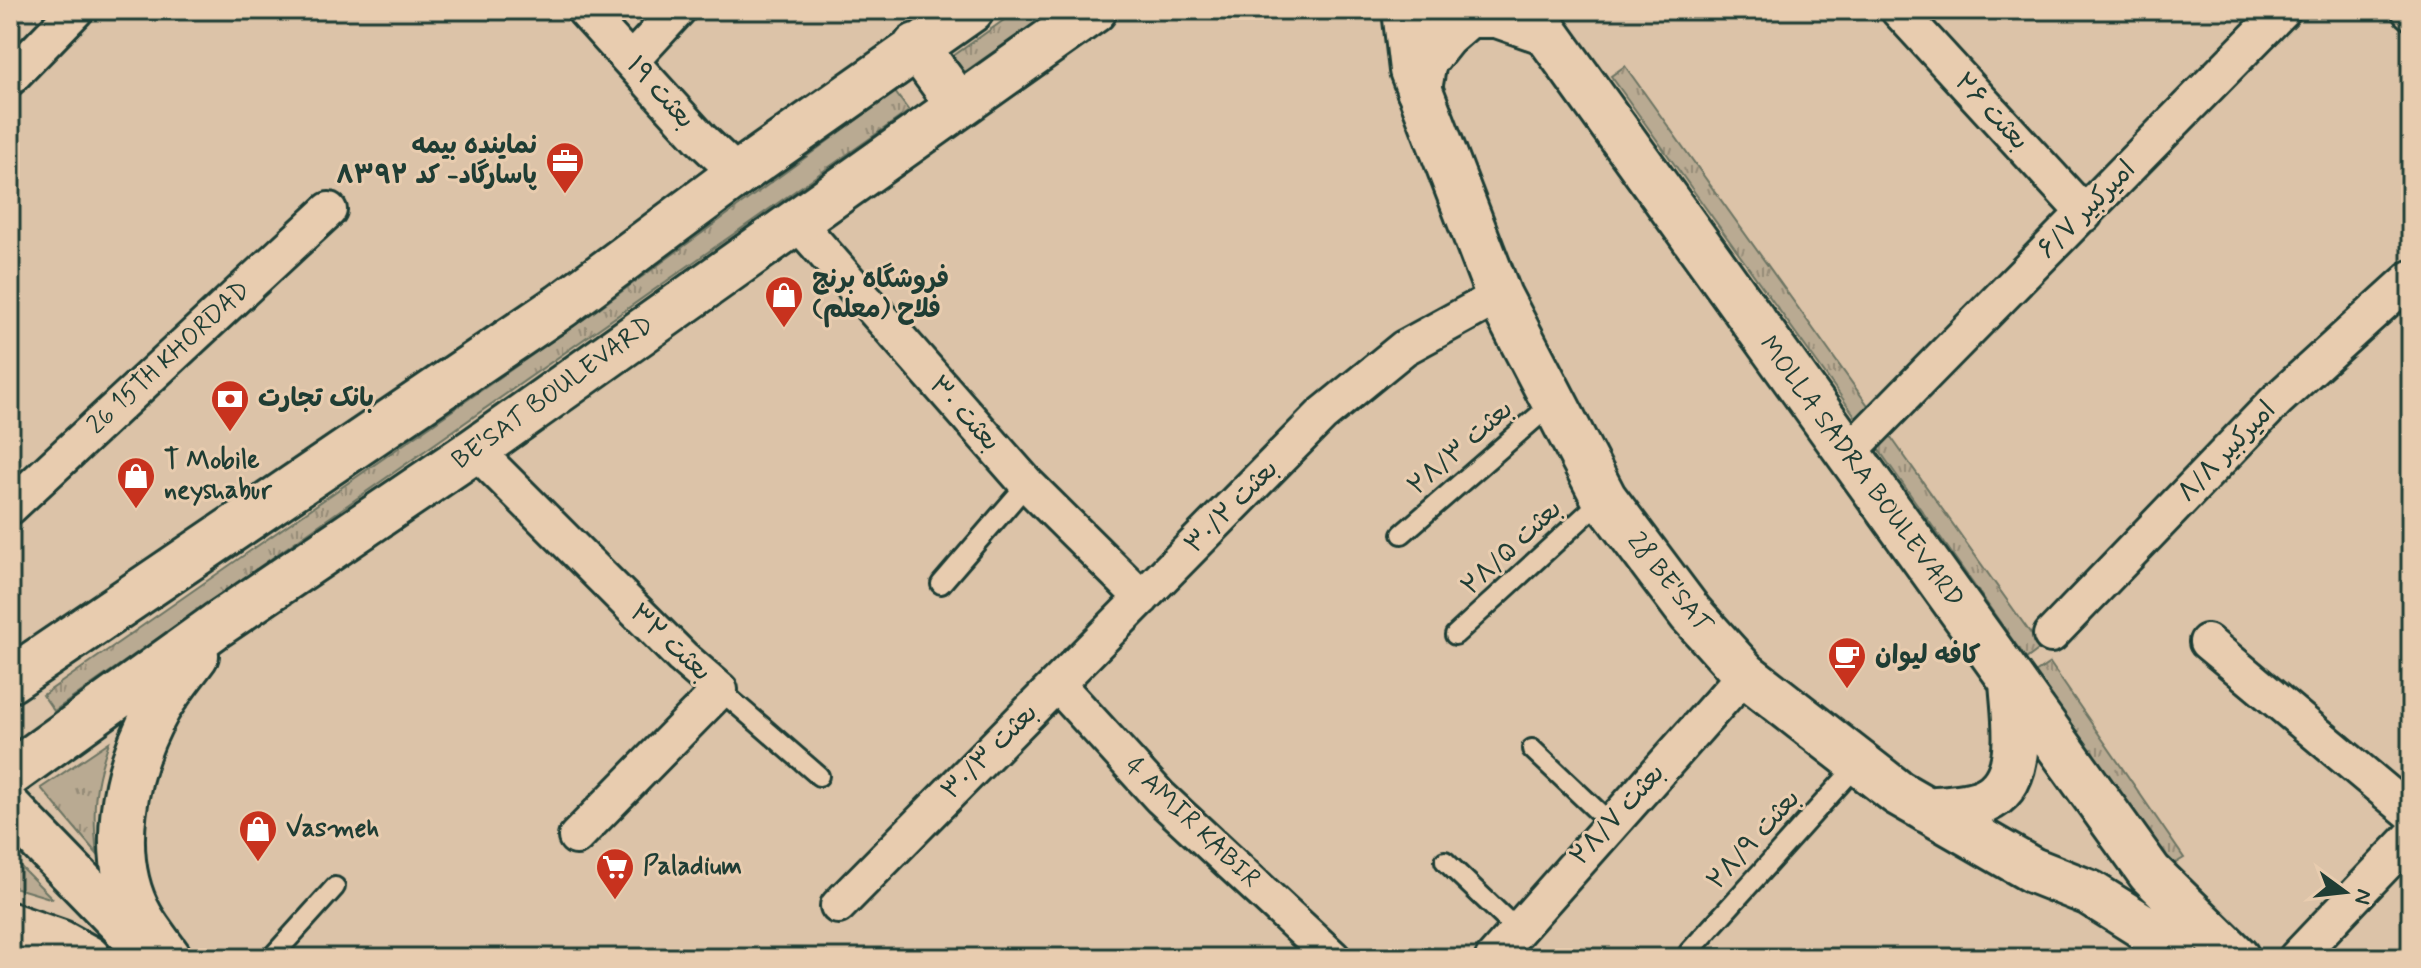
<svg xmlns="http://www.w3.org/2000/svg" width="2421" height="968" viewBox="0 0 2421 968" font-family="Mynerve,'Playpen Sans Arabic',sans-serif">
<defs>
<pattern id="grass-tufts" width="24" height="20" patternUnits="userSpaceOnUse" patternTransform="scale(2)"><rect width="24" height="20" fill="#b9aa92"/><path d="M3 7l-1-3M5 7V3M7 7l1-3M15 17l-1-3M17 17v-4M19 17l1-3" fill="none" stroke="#968c78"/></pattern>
</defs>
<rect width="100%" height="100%" fill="#dcc3a8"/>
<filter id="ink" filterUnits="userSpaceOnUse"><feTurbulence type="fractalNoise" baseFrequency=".0125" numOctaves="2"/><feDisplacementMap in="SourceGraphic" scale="16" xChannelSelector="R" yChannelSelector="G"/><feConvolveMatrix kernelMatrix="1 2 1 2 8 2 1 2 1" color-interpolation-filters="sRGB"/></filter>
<g filter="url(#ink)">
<path fill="url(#grass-tufts)" stroke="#6c7463" stroke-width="2" d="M1018 10H1053L959 76 949 59Z
M1625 66 1872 411 1858 420 1611 76Z
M895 92 909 111 54 711 43 695 591 314Z
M1888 433 2041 648 2026 659 1874 443Z
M2050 663 2184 858 2169 867 2035 673Z
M109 742C94 785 92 809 97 854L41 788Z
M10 856 53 899 10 886Z"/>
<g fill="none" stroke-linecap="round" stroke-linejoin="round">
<defs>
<path id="service" d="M1402 534 1554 402
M941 584 1027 484
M1455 635 1604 498
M720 690 819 776
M1532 749 1610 823
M1445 861 1516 929
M271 958 335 887
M1696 958 1689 952 1859 763"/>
<path id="minor" d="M584 10 701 139 738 174
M1898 10 2085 214
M2409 10 2411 12
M631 61 678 10
M10 78 76 10
M797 222 1027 484 1142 598
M475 450 682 657 720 690 576 837
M1847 454 2283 10
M10 507 329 210
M2051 635 2277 400 2411 278
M2207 642 2411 813
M1057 684 1160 797 1333 958
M838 906 1322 415 1404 348 1499 296
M1493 958 1745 674
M2296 958 2411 837"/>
<path id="tertiary" d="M1419 89 1424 61 1444 36 1468 15H1497L1546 32"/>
<path id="secondary" d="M1405 10 1412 70 1499 296 1604 498 1691 614 1745 674 1898 793 2032 870 2090 893 2141 925 2176 958
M1530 10 2150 873 2237 958
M1927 810C1945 808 1968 808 1984 801 2028 782 2014 719 2012 681"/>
<path id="primary" d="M916 46 959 105
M10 680 561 306 738 174 971 10
M10 774 217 625 475 450 1094 10
M10 809 145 948
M10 925 59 942 88 958
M169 958C160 945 149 932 141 918 106 857 124 768 157 710 168 691 183 673 196 655"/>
</defs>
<use href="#service" stroke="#1f3d34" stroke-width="24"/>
<use href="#minor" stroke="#1f3d34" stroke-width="40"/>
<use href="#tertiary" stroke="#1f3d34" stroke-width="50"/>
<use href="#secondary" stroke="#1f3d34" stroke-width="50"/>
<use href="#primary" stroke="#1f3d34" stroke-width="50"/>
<use href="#service" stroke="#e8ccaf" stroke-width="18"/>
<use href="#minor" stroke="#e8ccaf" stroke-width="34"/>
<use href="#tertiary" stroke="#e8ccaf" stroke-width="44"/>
<use href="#secondary" stroke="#e8ccaf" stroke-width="44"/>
<use href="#primary" stroke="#e8ccaf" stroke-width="44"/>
</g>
</g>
<defs>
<symbol id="office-pin" viewBox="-11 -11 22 30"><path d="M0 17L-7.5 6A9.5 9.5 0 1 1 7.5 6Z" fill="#c8321e" stroke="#e8ccaf"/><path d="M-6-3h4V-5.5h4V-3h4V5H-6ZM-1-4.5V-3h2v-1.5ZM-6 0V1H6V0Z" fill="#fff"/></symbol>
<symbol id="shop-pin" viewBox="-11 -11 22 30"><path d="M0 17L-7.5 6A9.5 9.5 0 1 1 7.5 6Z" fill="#c8321e" stroke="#e8ccaf"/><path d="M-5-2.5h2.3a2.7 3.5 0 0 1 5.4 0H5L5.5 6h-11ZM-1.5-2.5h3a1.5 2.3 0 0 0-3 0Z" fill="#fff"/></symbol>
<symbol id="bank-pin" viewBox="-11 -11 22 30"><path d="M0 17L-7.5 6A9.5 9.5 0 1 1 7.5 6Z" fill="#c8321e" stroke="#e8ccaf"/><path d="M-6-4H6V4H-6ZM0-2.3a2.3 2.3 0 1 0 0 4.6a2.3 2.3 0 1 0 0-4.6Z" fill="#fff"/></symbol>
<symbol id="cafe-pin" viewBox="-11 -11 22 30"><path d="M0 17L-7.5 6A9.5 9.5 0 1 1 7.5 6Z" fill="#c8321e" stroke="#e8ccaf"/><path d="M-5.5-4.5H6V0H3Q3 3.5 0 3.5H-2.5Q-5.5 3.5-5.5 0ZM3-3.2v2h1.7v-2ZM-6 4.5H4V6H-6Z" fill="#fff"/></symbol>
<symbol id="supermarket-pin" viewBox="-11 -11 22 30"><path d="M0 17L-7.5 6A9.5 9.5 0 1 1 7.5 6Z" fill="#c8321e" stroke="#e8ccaf"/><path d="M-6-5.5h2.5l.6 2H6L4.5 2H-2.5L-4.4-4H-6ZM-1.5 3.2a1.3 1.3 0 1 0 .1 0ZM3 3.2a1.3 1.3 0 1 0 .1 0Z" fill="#fff"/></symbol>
</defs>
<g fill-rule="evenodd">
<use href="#office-pin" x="543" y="139" width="44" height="60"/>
<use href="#shop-pin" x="762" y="273" width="44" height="60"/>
<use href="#bank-pin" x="208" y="377" width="44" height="60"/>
<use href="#shop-pin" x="114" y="454" width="44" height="60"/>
<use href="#cafe-pin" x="1825" y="634" width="44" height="60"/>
<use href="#shop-pin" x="236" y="807" width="44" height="60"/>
<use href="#supermarket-pin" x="593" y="845" width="44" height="60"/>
</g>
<g text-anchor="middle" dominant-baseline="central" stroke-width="6" stroke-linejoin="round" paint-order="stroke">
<g font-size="26" fill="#1f3d34" stroke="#e8ccaf">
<text transform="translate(660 93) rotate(48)">بعثت ۱۹</text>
<text transform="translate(1991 112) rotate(47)">بعثت ۲۶</text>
<text transform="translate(2087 210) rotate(-45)">امیرکبیر ۶/۷</text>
<text transform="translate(169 358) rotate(-43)">26 15TH KHORDAD</text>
<text transform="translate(553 393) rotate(-36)">BE'SAT BOULEVARD</text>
<text transform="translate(964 414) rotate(48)">بعثت ۳۰</text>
<text transform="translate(1461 448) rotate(-41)">بعثت ۲۸/۳</text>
<text transform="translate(2227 452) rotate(-46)">امیرکبیر ۸/۸</text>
<text transform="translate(1861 472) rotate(54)">MOLLA SADRA BOULEVARD</text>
<text transform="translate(1232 507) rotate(-45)">بعثت ۳۰/۲</text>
<text transform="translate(1512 548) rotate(-43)">بعثت ۲۸/۵</text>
<text transform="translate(1669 583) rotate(52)">28 BE'SAT</text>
<text transform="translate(670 643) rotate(43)">بعثت ۳۲</text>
<text transform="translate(990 752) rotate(-45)">بعثت ۳۰/۳</text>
<text transform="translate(1618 815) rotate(-48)">بعثت ۲۸/۷</text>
<text transform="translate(1192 823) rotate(44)">4 AMIR KABIR</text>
<text transform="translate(1754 840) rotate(-48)">بعثت ۲۸/۹</text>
</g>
<g font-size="26" font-weight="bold" fill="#1f3d34" stroke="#e8ccaf" text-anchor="start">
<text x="537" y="146" text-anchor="end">نماینده بیمه<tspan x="537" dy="30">پاسارگاد- کد ۸۳۹۲</tspan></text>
<text x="812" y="280">فروشگاه برنج<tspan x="812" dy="30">فلاح (معلم)</tspan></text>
<text x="258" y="399">بانک تجارت</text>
<text x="164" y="461">T Mobile<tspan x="164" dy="30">neyshabur</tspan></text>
<text x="1875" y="656">کافه لیوان</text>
<text x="286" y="829">Vasmeh</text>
<text x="643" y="867">Paladium</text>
</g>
</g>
<rect width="2421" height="968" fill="none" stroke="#e8ccaf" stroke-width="40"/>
<rect x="20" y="20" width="2381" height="928" fill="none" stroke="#1f3d34" stroke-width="3" filter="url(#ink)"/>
<g transform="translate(2345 892) rotate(105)" stroke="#e8ccaf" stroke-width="6" paint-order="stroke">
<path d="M0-6L14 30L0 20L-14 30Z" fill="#1f3d34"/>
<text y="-12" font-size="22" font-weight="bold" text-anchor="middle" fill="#1f3d34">N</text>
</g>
</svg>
